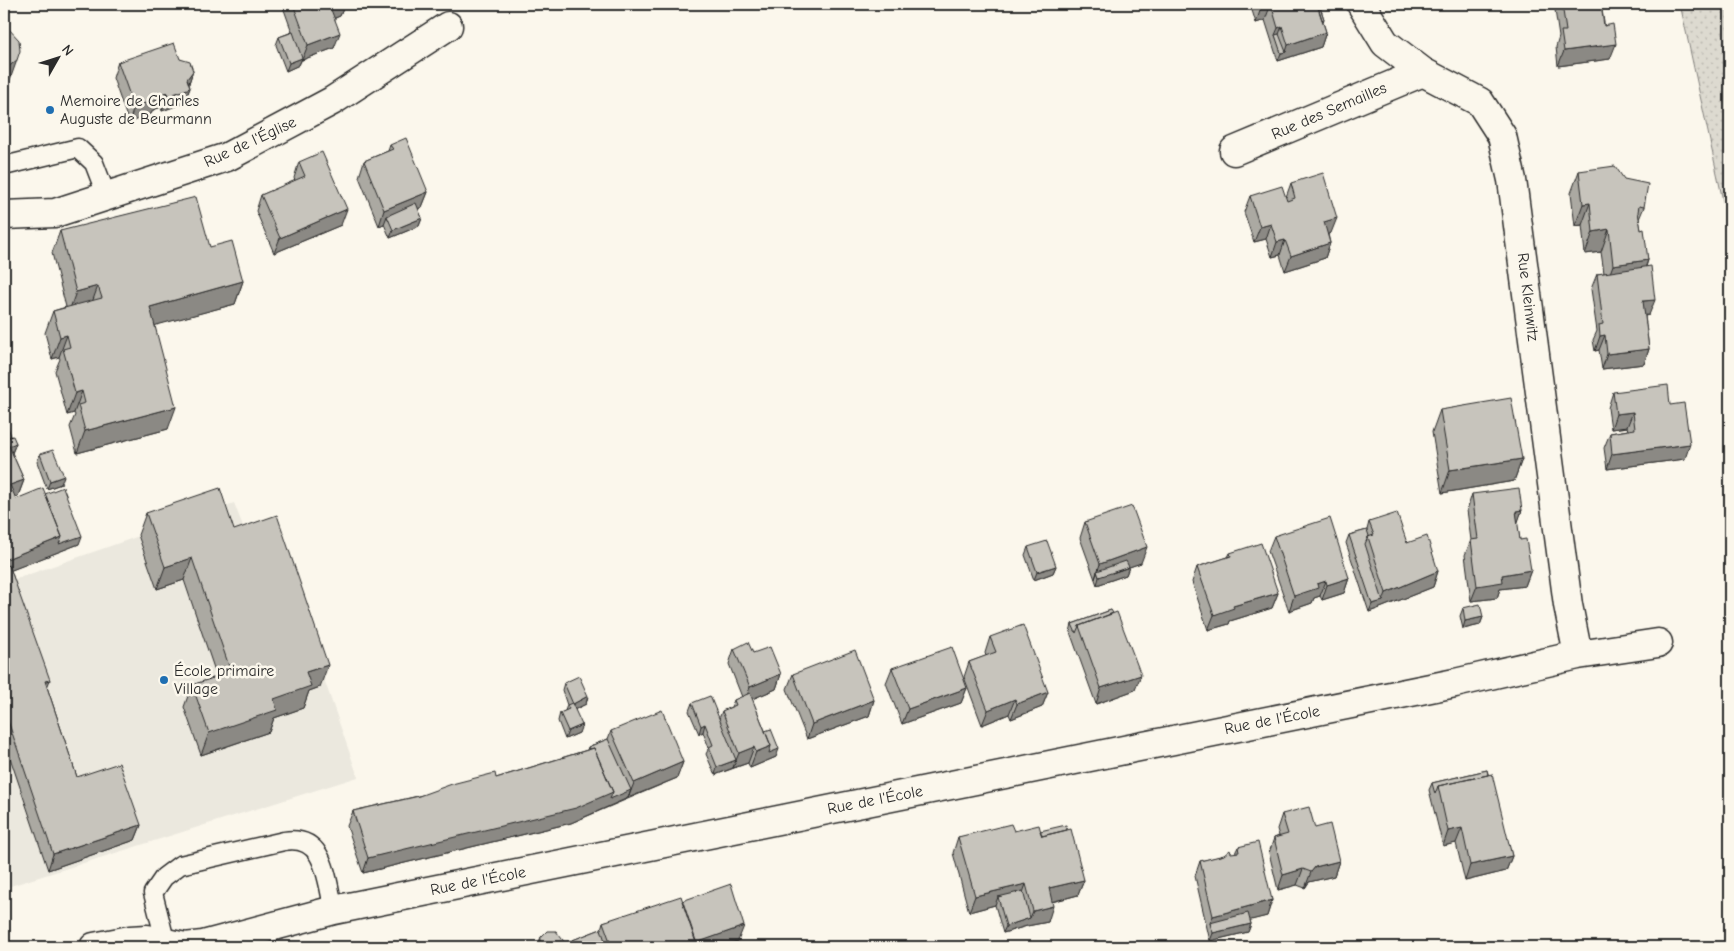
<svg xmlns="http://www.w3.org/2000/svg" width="1734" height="951" viewBox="0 0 1734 951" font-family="'Comic Neue',sans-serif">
<defs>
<pattern id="grass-dots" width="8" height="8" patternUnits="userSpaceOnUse" patternTransform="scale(1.25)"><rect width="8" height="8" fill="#dddad0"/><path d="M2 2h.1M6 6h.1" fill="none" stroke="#bebbb3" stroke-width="1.8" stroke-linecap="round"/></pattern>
</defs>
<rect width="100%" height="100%" fill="#fbf7ec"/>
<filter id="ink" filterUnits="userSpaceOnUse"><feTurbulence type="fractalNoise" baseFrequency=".02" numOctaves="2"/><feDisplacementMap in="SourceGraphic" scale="10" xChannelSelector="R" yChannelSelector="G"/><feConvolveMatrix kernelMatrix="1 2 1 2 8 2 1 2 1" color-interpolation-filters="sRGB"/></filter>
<g filter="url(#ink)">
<path fill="#ebe8de" d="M234 503 248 539 273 532 358 777 4 888V583Z"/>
<path fill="url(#grass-dots)" stroke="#84827e" d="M1680 4H1730V233Z"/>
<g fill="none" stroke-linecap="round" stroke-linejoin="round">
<defs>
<path id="service" d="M4 166 78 148 94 163 107 197
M166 944 153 893 164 877 180 865 284 841C326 834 326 879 334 910"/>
<path id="minor" d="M1361 4 1385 43 1423 72 1480 102 1502 136 1512 180 1568 605 1578 655
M1234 151 1423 72
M4 215 55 213 227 157 332 101 448 26
M94 947 130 940 147 939 185 947 203 945 334 910 1455 683 1578 655 1658 643"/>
</defs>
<use href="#service" stroke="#2b2b2b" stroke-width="21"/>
<use href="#minor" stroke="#2b2b2b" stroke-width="31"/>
<use href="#service" stroke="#fbf7ec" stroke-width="18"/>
<use href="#minor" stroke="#fbf7ec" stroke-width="28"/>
</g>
<path fill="#aba9a2" stroke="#2b2b2b" d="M282 4H345L340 16 335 18 334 48 302 60V59L299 65 286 71 276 45 279 37 292 32Z
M1250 4H1319L1324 19 1323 22 1326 32 1321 47 1278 61 1265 20 1256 23Z
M1558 4H1601L1610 59 1558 66 1556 47 1559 37 1555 10Z
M180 59 193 71 189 83 190 88 184 103 162 111 161 107 153 110 151 114 129 123 113 78 118 62Z
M390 145 428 192 422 207 418 209 422 218 419 226 390 238 384 224 379 226 359 177 364 161 388 151Z
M299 162 341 225 274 253 256 211 261 195 295 181 294 178Z
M1579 171 1624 179 1644 207 1639 219 1641 230 1648 260 1646 267 1649 315 1645 316 1649 349 1644 364 1602 369 1599 350 1595 351 1593 340 1597 331 1591 289 1597 274 1604 273 1601 252 1585 254 1582 225 1575 226 1571 193Z
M1291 183 1331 233 1328 234 1330 243 1325 258 1285 271 1280 255 1272 257 1266 239 1254 242 1244 212 1250 196 1286 197Z
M60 231 210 247 243 281 235 304 155 325 168 429 77 453 70 427 75 415 74 413 67 415 55 371 60 359 59 357 52 359 45 333 53 311 66 307 52 253Z
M1613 392 1685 459 1607 469 1604 448 1610 433 1628 430 1627 427 1611 429 1608 408Z
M1440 410 1522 459 1514 481 1442 493 1432 432Z
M4 429 11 436 16 443 12 453 24 480 18 496 15 497 16 499 45 494 79 544 11 570 47 687 77 777 141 825 135 840 48 870 4 740Z
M40 454 61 484 47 489 37 462Z
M1472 494 1522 510 1517 523 1520 540 1531 570 1525 586 1500 589 1497 598 1471 601 1465 555 1471 540 1467 510Z
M146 513 234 530 320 687 309 691 303 708 274 718 269 732 201 755 184 707 192 685 217 677 184 580 157 589 138 535Z
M1085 522 1141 563 1129 567 1126 575 1097 585 1080 538Z
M1369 522 1407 543 1438 571 1433 587 1380 608 1369 612 1346 543 1349 535 1367 530Z
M1274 536 1349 578 1344 593 1322 600 1320 596 1314 598 1312 603 1289 611 1268 551Z
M1028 547 1056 566 1053 573 1034 580 1025 555Z
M1230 553 1278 593 1272 608 1230 621 1229 624 1208 630 1192 582 1197 567 1228 557Z
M1463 608 1483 617 1480 625 1463 629 1460 616Z
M1111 610 1135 690 1096 704 1070 632 1072 624Z
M990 637 1048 692 1042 707 1011 719 1009 714 982 725 964 677 969 662 986 656 985 653Z
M734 649 753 653 781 674 776 689 752 699 776 757 750 768 748 763 715 775 706 754 709 748 703 732 699 734 689 711 692 703 719 719 722 711 731 707 734 700 742 697 729 664Z
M892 668 967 688 961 703 902 724 886 683Z
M793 674 874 700 869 716 807 739 787 689Z
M564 683 588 696 586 704 575 709 579 733 565 739 558 721 560 713 565 711 567 705 562 690Z
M611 731 683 762 677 778 571 823 363 873 347 826 353 811 496 778 587 750 588 747 608 739Z
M1487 770 1512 856 1506 871 1465 881 1456 843 1443 846 1429 790 1432 783Z
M1282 814 1315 828 1339 861 1334 876 1309 882 1305 888 1297 885 1278 890 1269 853 1274 838 1279 836 1277 829Z
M1014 831H1040L1084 880 1078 895 1052 902 1048 922 1027 926 1003 933 995 905 969 912 953 853 958 837Z
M1238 847 1272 900 1267 916 1250 920 1251 924 1248 932 1210 941 1195 876 1200 861 1235 853Z
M682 901 738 941 720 947H537L541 937 565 943 601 929 603 922Z"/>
<path fill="#8b8984" stroke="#2b2b2b" d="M339 4H345L340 16 325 22 330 7Z
M1271 4 1265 20 1256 23 1261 8Z
M1282 26 1277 40 1275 35 1278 28Z
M1326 32 1321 47 1278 61 1281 53 1286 52 1288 45Z
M340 33 334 48 302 60 308 45Z
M1616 44 1610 59 1558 66 1564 51Z
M302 58 299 65 286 71 289 63Z
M17 60 7 88 4 90V70Z
M193 71 188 86 190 88 184 103 162 111 168 96 187 79Z
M9 90 4 105V92Z
M167 92 161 107 153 110 151 114 129 123 134 107 155 96Z
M428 192 422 207 389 221 387 216 384 224 379 226 384 210Z
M1590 203 1582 225 1575 226 1583 204Z
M347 209 341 225 274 253 280 238Z
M422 218 419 226 390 238 393 230Z
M1337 218 1331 233 1318 238 1324 222Z
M1271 224 1266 239 1254 242 1260 227Z
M1609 229 1601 252 1585 254 1593 232Z
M1285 240 1280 255 1272 257 1277 242Z
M1330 243 1325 258 1285 271 1291 256Z
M1648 260 1640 282 1605 287 1613 265Z
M243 281 235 304 142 329 150 307Z
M98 286 90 308 68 314 76 292Z
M1655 300 1649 315 1637 316 1643 301Z
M67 335 59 357 52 359 60 337Z
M1605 335 1599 350 1595 351 1600 336Z
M1649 349 1644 364 1602 369 1607 354Z
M82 391 74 413 67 415 75 393Z
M176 407 168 429 77 453 85 431Z
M1633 412 1627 427 1611 429 1616 414Z
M16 443 10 458 4 445Z
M1690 444 1685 459 1607 469 1612 454Z
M1522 459 1514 481 1442 493 1450 470Z
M64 476 61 484 47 489 50 481Z
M24 480 18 496 5 500 10 485Z
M1522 510 1517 525 1516 511Z
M82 536 79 544 4 573V560L62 537Z
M1147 547 1141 563 1112 573 1129 567 1126 575 1097 585 1099 577 1097 571 1095 579 1100 564Z
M192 558 184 580 157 589 165 567Z
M1056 566 1053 573 1034 580 1037 572Z
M1531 570 1525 586 1500 589 1497 598 1471 601 1477 586 1502 575Z
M1438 571 1433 587 1380 608 1369 612 1372 604 1383 601 1386 593Z
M1349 578 1344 593 1322 600 1327 585Z
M1326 581 1320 596 1314 598 1312 603 1289 611 1294 596 1317 584Z
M1278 593 1272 608 1230 621 1229 624 1208 630 1214 615 1233 606Z
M1483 617 1480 625 1463 629 1465 621Z
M328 665 320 687 309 691 303 708 274 718 269 732 201 755 209 733 274 699 306 672Z
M781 674 776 689 745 702 750 687Z
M1141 675 1135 690 1096 704 1101 688Z
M50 680 44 695 45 681Z
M967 688 961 703 902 724 908 709Z
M1048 692 1042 707 1011 719 1017 704Z
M588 696 586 704 570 712 573 704Z
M1015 699 1009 714 982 725 988 710Z
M874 700 869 716 807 739 812 724Z
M705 724 703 732 699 734 701 726Z
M582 725 579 733 565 739 568 731Z
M771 746 779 749 776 757 750 768 756 752Z
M754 747 748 763 733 768 739 753Z
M736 760 733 768 715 775 717 767Z
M683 762 677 778 628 798 634 783Z
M631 790 628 798 571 823 363 873 368 858 613 792Z
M141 825 135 840 48 870 53 854Z
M1462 828 1456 843 1443 846 1448 831Z
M1512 856 1506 871 1465 881 1470 865Z
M1339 861 1334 876 1309 882 1305 888 1311 872 1315 867Z
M1303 869 1297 885 1278 890 1283 875Z
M1084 880 1078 895 1043 904 1049 888Z
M1026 884 1021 899 998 897 995 905 969 912 975 896Z
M1272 900 1267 916 1212 930 1210 923 1213 916Z
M1053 906 1048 922 1027 926 1003 933 1006 926 1030 918 1033 911Z
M1251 924 1248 932 1210 941 1213 933Z
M744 926 738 941 720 947H691L692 944Z"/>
<path fill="#c7c4bc" stroke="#2b2b2b" d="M293 4H339L330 7 340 33 308 45Z
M1260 4H1317L1326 32 1288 45 1282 26 1278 28 1271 4 1261 8Z
M1317 4H1319L1324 19 1322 20Z
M1562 4H1601L1604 26 1613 24 1616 44 1564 51 1561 31H1566Z
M4 26 7 27 19 40 20 51 17 60 4 70Z
M293 32 302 58 289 63 279 37Z
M1279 34 1286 52 1281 53 1275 35Z
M174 43 180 59 190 62 193 71 187 79 190 88 168 96 167 92 155 96 157 99 134 107 118 62Z
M4 75 9 90 4 92Z
M406 138 428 192 384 210 364 161 393 149 390 145Z
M322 152 347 209 280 238 261 195 305 176 299 162Z
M1615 166 1624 179 1648 184 1644 207 1639 206 1638 212 1641 230 1644 229 1648 260 1613 265 1609 229 1593 232 1590 203 1583 204 1579 171Z
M1323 173 1337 218 1324 222 1330 243 1291 256 1285 240 1277 242 1271 224 1260 227 1250 196 1282 186 1287 201 1295 198 1291 183Z
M196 197 210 247 232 241 243 281 150 307 176 407 85 431 78 405 85 403 82 391 75 393 63 349 70 347 67 335 60 337 53 311 102 298 98 286 76 292 60 231Z
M416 203 422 218 393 230 387 216Z
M1651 266 1655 300 1643 301 1649 349 1607 354 1605 335 1600 336 1599 325 1603 324 1597 274Z
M1668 385 1670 405 1684 403 1690 444 1612 454 1610 433 1635 429 1633 412 1616 414 1613 392Z
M1511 398 1522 459 1450 470 1440 410Z
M8 427 11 436 4 438V429Z
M13 436 16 443 9 446 24 480 10 485 16 499 43 488 62 537 4 560V439Z
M53 450 64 476 50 481 40 454Z
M63 487 82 536 59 544 62 537 45 494Z
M220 488 234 530 277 515 328 665 306 672 311 686 274 699 277 710 209 733 192 685 231 672 192 558 165 567 146 513Z
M1519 488 1522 510 1516 511 1520 540 1526 539 1531 570 1502 575 1503 582 1477 586 1471 540 1478 539 1472 494Z
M1132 506 1147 547 1100 564 1085 522Z
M1397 513 1407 543 1427 536 1438 571 1386 593 1368 537 1374 535 1369 522Z
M1330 518 1349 578 1327 585 1326 581 1317 584 1318 588 1294 596 1274 536Z
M1367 530 1369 536 1368 537 1365 544 1383 601 1372 604 1349 535Z
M1047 541 1056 566 1037 572 1028 547Z
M1261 543 1278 593 1233 606 1234 608 1214 615 1197 567 1231 556 1230 553Z
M1126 561 1129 567 1099 577 1097 571Z
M9 565 50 680 45 681 77 777 119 763 141 825 53 854 4 709V567Z
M1480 604 1483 617 1465 621 1463 608Z
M1111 610 1113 613 1079 626 1076 633 1072 624Z
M1117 612 1141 675 1101 688 1079 626Z
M1023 625 1048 692 1017 704 1015 699 988 710 969 662 996 652 990 637Z
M748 642 753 653 770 647 781 674 750 687 734 649Z
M952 647 967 688 908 709 892 668Z
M855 650 874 700 812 724 793 674Z
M579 676 588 696 573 704 564 683Z
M750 693 771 746 756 752 754 747 739 753 722 711 736 705 734 700Z
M710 696 736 760 717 767 709 747 713 745 705 724 701 726 692 703Z
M572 703 582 725 568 731 560 713 569 709 567 705Z
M662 710 683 762 634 783 611 731Z
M771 729 779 749 769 753 771 746 765 731Z
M608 739 631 790 610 799 613 792 594 748 589 749 588 747Z
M594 748 613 792 576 808 368 858 353 811 419 796 452 784 495 773 496 778Z
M1487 770 1488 775 1438 786 1435 794 1432 783Z
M1492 774 1512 856 1470 865 1462 828 1448 831 1438 786Z
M1309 807 1315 828 1330 824 1339 861 1315 867 1311 872 1303 869 1283 875 1274 838 1288 834 1282 814Z
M1011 824 1014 831 1039 825 1042 836 1071 829 1084 880 1049 888 1053 906 1033 911 1026 884 975 896 958 837Z
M1066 825 1067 830 1042 836 1040 831Z
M1258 842 1272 900 1213 916 1200 861 1224 855 1230 850 1231 853 1239 852 1238 847Z
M731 884 744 926 696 943 682 901Z
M1023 891 1030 918 1006 926 998 897Z
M681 896 698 947H612L603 922Z
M1248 913 1251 924 1213 933 1210 923Z
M601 929 607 947H540L541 937 547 931H556L565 943Z"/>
</g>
<g fill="#1f6fb2" stroke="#fbf7ec" stroke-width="2">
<circle cx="50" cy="110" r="5"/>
<circle cx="164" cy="680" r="5"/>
</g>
<g text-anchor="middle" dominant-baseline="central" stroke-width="5" stroke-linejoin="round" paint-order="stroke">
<g font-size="16" fill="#2b2b2b" stroke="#fbf7ec" text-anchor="start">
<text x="60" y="101">Memoire de Charles<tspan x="60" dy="18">Auguste de Beurmann</tspan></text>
<text x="174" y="671">École primaire<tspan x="174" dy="18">Village</tspan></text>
</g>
<g font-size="16" fill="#2b2b2b" stroke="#fbf7ec">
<text transform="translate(1329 111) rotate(-23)">Rue des Semailles</text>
<text transform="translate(250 142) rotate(-25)">Rue de l'Église</text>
<text transform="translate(1528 297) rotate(83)">Rue Kleinwitz</text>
<text transform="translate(1272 720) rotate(-11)">Rue de l'École</text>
<text transform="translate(875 800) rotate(-11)">Rue de l'École</text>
<text transform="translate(478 881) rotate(-11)">Rue de l'École</text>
</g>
</g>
<rect width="1734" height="951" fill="none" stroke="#fbf7ec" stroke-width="20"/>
<rect x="10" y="10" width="1714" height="931" fill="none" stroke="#2b2b2b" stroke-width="2" filter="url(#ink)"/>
<g transform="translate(58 58) rotate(51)" stroke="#fbf7ec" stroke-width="4" paint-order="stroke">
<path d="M0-4L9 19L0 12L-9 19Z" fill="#2b2b2b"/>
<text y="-8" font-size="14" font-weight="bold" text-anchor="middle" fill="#2b2b2b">N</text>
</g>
</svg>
